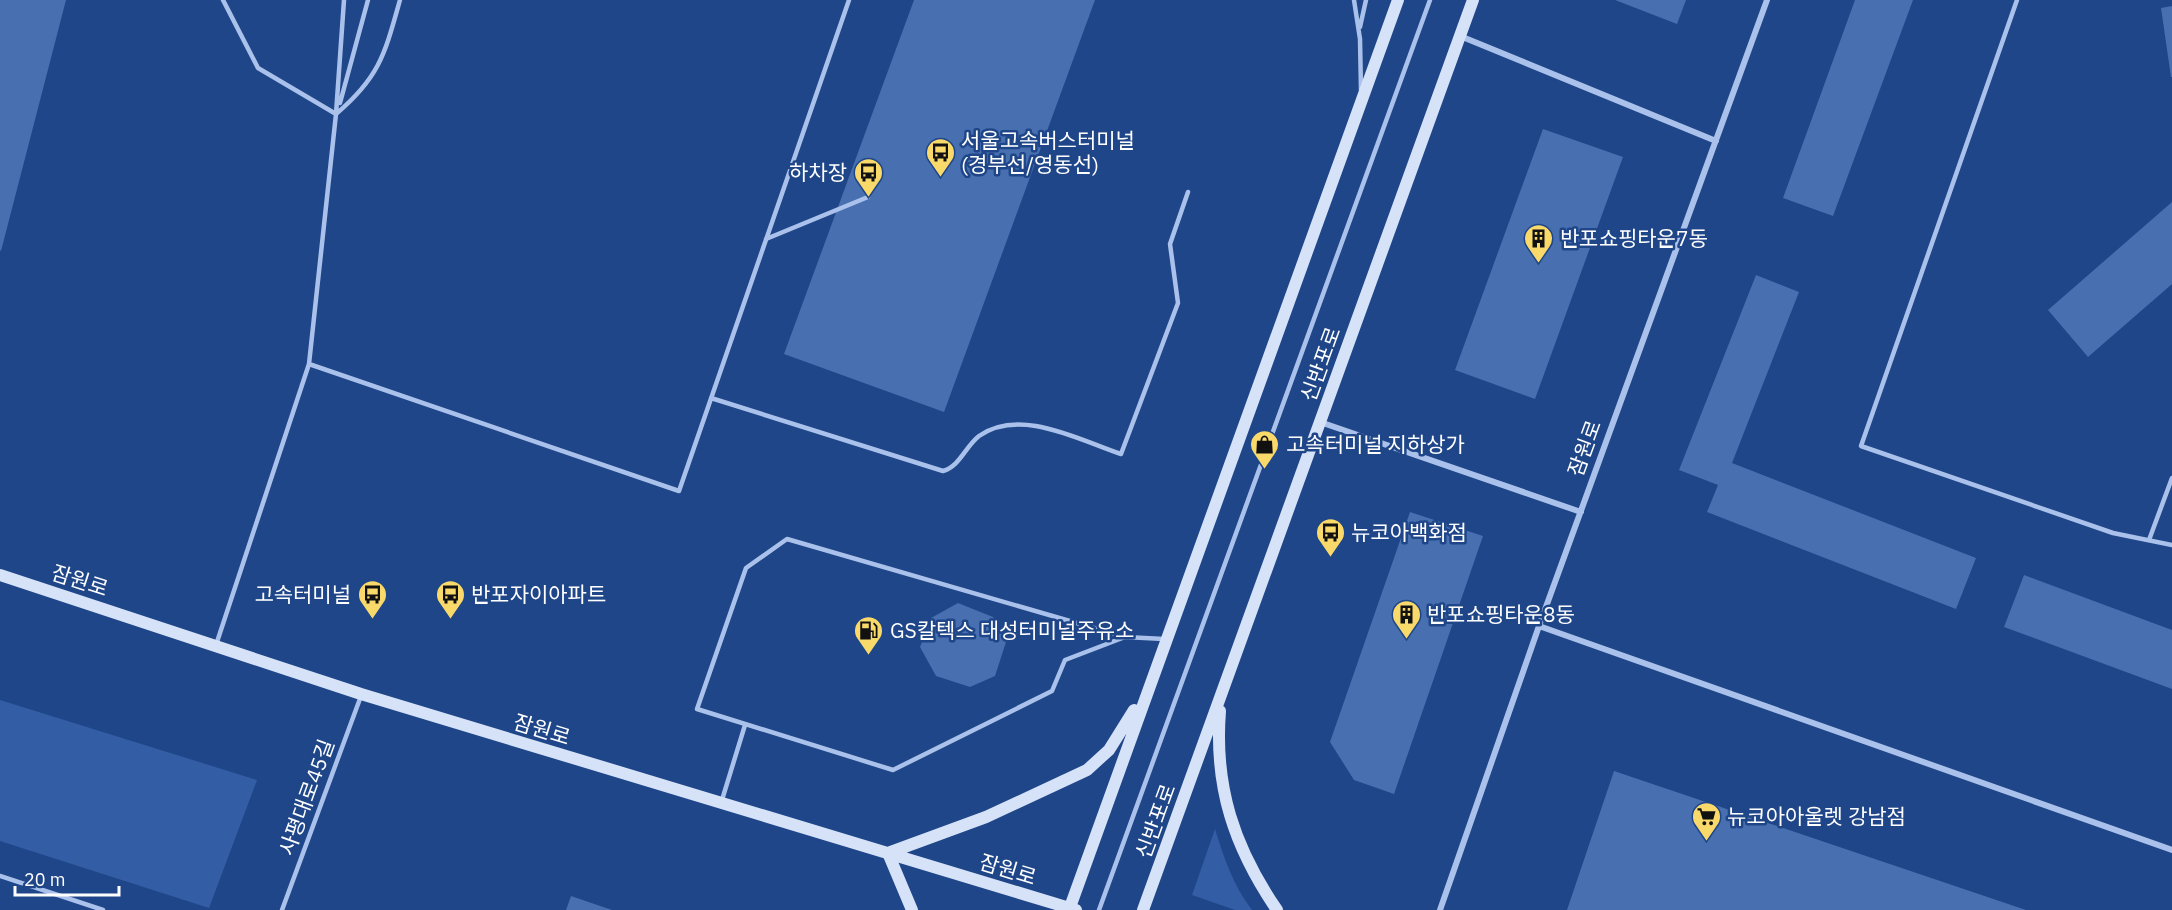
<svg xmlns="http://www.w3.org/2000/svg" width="2172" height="910" viewBox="0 0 2172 910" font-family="'IBM Plex Sans','Noto Sans KR',sans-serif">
<rect width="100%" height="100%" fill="#1f4688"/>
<path fill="#335ea5" d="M0 700 257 780 209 908 0 841Z
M1215 829C1224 858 1233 885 1252 910H1235L1192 895Z"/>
<path fill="#486fb0" d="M0 0H66L1 251 0 250Z
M914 0H1095L944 412 784 354Z
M1615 0H1686L1677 24Z
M1855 0H1913L1833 216 1783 198Z
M2172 6V77H2171L2161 8Z
M1543 129 1623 157 1535 399 1455 370Z
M2172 202V284L2088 357 2048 310Z
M1756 275 1799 292 1732 463 1976 558 1956 609 1707 512 1718 485 1679 470Z
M1410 512 1483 536 1394 794 1354 780 1330 742Z
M2024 575 2172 630V689L2004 627Z
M958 603 993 617 1006 642 995 676 970 687 936 676 920 647 931 618Z
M1614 771 2026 910H1567Z
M571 896 612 910H566Z"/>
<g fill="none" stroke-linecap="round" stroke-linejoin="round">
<path stroke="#aac2eb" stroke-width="4.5" d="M223 0 258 68 336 114
M1354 0 1360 39 1361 90
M2017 0 1861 446 2113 533 2172 545
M1360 27 1366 0
M340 103 368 0
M336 114C380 77 385 53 400 0
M766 239 868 197
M309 364 679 491 849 0
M711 398 943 471C960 466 965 447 979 436 1020 407 1079 440 1121 454L1178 303 1170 244 1188 192
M787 539 1125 637 1065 660 1052 691 893 770 697 709 746 568Z
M2149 540 2172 478
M1125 637 1164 639
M216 645 309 364 336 114 344 0
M722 800 745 725
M0 876 103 910
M282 910 361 696
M1099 910 1430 0"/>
<path stroke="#aac2eb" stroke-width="6" d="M1460 36 1716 141
M1320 422 1581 512
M1539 626 2172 850
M1440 910 1539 626 1767 0"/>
<path stroke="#d5e2f8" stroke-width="12" d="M0 575 361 694 1076 910
M1220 711C1214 787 1234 847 1277 910
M888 853 986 817 1087 770 1109 750 1134 710
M888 853 912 910
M1069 910 1398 0
M1143 910 1473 0"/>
</g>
<defs>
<symbol id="bus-pin" viewBox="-11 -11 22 30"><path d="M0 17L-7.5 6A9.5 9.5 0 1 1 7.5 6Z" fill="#f9d96a" stroke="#1f4688"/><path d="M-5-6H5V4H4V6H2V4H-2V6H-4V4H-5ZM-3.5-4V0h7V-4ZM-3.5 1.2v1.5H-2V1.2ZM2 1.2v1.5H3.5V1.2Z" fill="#111"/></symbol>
<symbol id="building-pin" viewBox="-11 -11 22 30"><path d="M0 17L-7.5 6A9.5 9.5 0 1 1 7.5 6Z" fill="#f9d96a" stroke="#1f4688"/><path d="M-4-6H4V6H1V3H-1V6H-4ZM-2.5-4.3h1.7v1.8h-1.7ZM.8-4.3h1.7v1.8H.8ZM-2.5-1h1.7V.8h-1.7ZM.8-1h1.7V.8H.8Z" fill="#111"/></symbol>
<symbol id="shop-pin" viewBox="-11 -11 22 30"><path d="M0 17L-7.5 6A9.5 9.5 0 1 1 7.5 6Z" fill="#f9d96a" stroke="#1f4688"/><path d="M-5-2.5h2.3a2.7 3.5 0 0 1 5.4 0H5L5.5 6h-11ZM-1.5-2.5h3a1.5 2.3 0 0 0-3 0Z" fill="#111"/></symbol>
<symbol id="fuel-pin" viewBox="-11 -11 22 30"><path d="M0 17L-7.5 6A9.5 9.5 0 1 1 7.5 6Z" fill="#f9d96a" stroke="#1f4688"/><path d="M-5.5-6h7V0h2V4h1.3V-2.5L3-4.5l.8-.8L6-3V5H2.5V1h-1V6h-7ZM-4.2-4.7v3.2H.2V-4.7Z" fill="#111"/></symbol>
<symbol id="supermarket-pin" viewBox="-11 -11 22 30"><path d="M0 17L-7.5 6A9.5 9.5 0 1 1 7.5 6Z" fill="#f9d96a" stroke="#1f4688"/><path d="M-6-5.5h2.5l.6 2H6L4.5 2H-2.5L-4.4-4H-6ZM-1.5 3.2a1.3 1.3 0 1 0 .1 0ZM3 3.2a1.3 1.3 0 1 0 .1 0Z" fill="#111"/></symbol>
</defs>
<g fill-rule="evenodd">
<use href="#bus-pin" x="924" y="136" width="33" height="45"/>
<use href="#bus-pin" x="852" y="156" width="33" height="45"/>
<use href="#building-pin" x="1522" y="222" width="33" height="45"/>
<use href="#shop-pin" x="1248" y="428" width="33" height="45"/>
<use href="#bus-pin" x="1314" y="516" width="33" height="45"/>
<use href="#bus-pin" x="356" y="578" width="33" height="45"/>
<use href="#bus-pin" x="434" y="578" width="33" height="45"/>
<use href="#building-pin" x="1390" y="598" width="33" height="45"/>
<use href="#fuel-pin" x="852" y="614" width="33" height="45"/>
<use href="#supermarket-pin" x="1690" y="800" width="33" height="45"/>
</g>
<g text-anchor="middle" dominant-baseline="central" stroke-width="5" stroke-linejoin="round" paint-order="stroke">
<g font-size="21" fill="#fff" stroke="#1f4688" text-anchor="start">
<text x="961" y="140">서울고속버스터미널<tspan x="961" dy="24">(경부선/영동선)</tspan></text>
<text x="847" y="172" text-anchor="end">하차장</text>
<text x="1560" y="238">반포쇼핑타운7동</text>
<text x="1286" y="444">고속터미널 지하상가</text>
<text x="1351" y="532">뉴코아백화점</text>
<text x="351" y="594" text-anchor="end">고속터미널</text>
<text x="471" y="594">반포자이아파트</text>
<text x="1427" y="614">반포쇼핑타운8동</text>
<text x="890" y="630">GS칼텍스 대성터미널주유소</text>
<text x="1727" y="816">뉴코아아울렛 강남점</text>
</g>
<g font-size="21" fill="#fff" stroke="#1f4688">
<text transform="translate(1320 364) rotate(-70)">신반포로</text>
<text transform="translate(1584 448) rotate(-70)">잠원로</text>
<text transform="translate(80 580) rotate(18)">잠원로</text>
<text transform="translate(542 729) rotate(17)">잠원로</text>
<text transform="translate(306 797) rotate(-70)">사평대로45길</text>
<text transform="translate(1155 821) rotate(-70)">신반포로</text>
<text transform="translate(1008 869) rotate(17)">잠원로</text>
</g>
</g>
<path d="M15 886v9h104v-9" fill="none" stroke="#ffffff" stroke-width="3"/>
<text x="24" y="886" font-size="18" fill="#ffffff" stroke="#1f4688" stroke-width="4.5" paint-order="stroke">20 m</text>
</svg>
